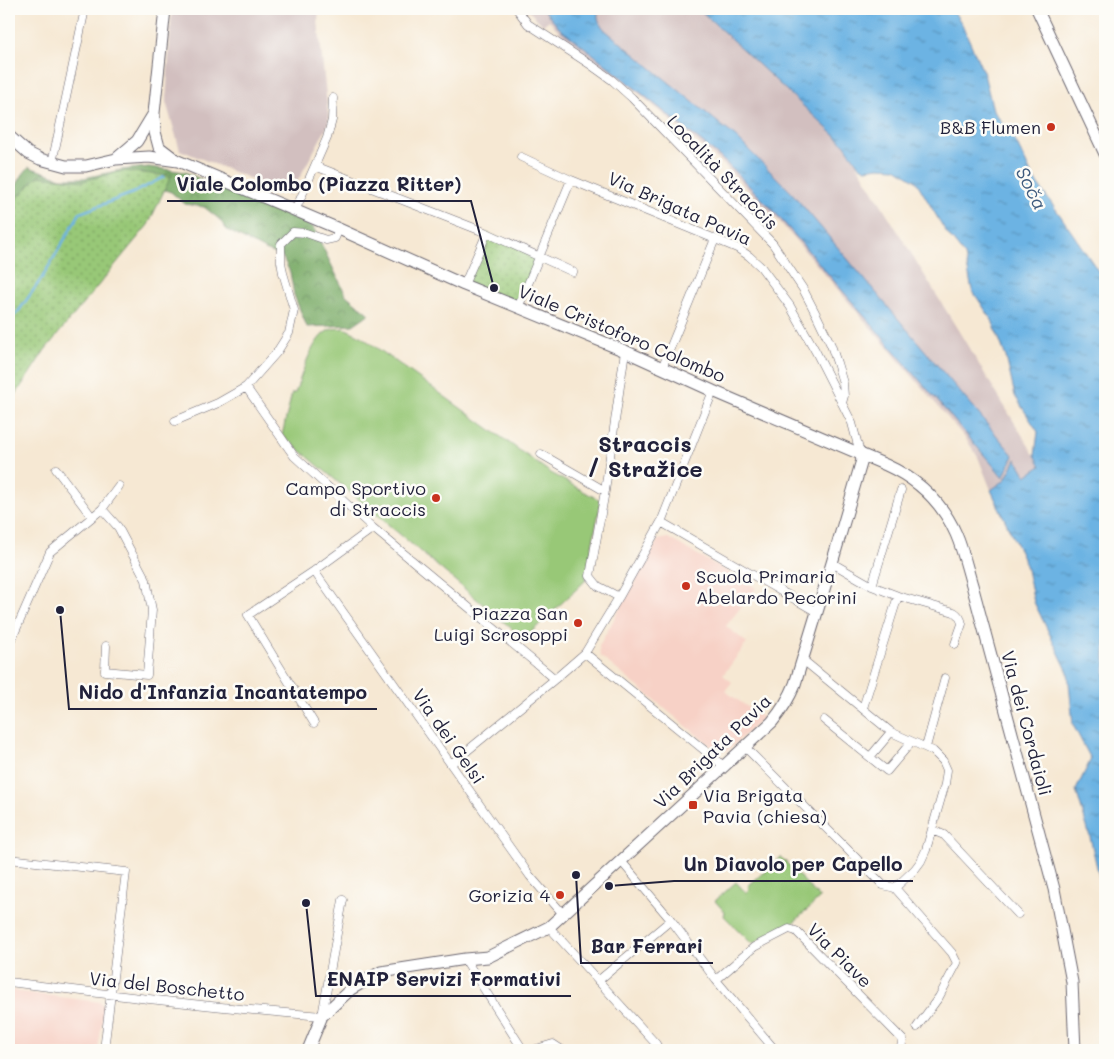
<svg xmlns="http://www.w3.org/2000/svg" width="1114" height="1059" viewBox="0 0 1114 1059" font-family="Mali,sans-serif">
<defs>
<pattern id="forest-crowns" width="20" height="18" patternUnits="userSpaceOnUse" patternTransform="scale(1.25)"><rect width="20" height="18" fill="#7aac68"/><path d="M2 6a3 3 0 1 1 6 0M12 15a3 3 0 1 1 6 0" fill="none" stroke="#648c57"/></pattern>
<pattern id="park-dots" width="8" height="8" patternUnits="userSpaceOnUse" patternTransform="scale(1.25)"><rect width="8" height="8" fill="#98c877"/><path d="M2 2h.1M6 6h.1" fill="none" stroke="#7ca263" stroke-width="1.8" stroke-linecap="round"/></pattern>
<pattern id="water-ripples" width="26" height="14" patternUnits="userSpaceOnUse" patternTransform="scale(1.25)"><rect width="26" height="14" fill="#6cb3e3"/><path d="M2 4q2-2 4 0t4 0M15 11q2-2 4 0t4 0" fill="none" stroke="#5891b9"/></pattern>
</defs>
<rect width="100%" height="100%" fill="#fdfcf7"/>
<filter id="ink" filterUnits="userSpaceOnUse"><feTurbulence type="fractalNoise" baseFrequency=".02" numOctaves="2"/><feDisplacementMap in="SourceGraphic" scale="10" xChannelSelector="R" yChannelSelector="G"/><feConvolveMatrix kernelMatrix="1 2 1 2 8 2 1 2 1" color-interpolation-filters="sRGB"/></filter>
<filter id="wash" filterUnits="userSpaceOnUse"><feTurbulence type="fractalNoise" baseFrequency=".0096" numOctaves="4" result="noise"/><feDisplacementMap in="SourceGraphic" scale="20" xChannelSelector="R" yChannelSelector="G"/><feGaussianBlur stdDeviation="1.12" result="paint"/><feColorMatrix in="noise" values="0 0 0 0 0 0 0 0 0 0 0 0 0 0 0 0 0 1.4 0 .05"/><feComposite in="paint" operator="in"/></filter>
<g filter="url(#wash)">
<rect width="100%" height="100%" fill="#f6e8d3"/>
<path fill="#f7d1c6" d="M668 538 756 588 726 626 747 643 723 675 732 682 725 691 763 718 727 751H717L600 656 599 646 658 540Z
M9 989 20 992 100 1002 104 1007 98 1050H9Z"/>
<path fill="#d2bfbf" d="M172 9H319L318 21 329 123 290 195 180 150 166 102Z
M527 9H699L845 145 1041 466 1026 476 1016 460 1005 480 991 490 978 457 966 439 779 221 722 163 631 87 571 45 549 20 543 25Z"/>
<path fill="url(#forest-crowns)" stroke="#4e6752" d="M29 167 61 178H84L121 170 149 167 185 172 231 193 297 219 313 227 346 295 369 314 353 325 307 327 294 295 290 272 282 256 265 250 227 230 219 219 204 207 185 204 171 192 143 183 9 289V198L23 174Z"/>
<path fill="url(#park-dots)" stroke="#5d7559" d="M123 171 171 176 148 225 45 350 9 405V207L38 176 83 181Z
M487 233 539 257 518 308 464 285Z"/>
<path fill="#98c877" stroke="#5d7559" d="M344 328 359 335 551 473 601 501 585 581 524 639 282 435 292 393H295C302 375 312 335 332 329 335 328 340 329 344 328Z
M781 857 820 898 794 922 752 944 724 916 725 912 715 901 736 882 746 893 750 889 748 886Z"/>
<path fill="url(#water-ripples)" stroke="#476a8f" d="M545 9H599C596 18 599 23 605 30L737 138 791 192 1014 456 1003 477 772 209 720 157 588 50 559 28 545 11Z
M699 9H952L962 24 984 74 993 110 1017 144 1033 178 1060 215 1105 281V902L1090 837 1076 790 1091 759 1073 725 1068 672 1034 602 1026 565 991 490 1005 480 1016 459 1026 476 1041 466 1035 455 1038 432 1015 396 1006 357 992 320 972 290 965 256 946 232 916 181 896 168 879 167 866 169 858 165 845 145Z"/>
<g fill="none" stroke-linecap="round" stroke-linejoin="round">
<path stroke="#6cb3e3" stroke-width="2.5" d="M9 320 18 312 42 278 80 213 133 193 164 177"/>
</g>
</g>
<g filter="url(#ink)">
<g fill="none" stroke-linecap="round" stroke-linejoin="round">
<defs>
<path id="street" d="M517 9 528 24 591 65 612 80 632 98 773 244 803 289 817 316 831 345 837 363 843 383 844 396 842 403
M521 157 571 180 725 243 737 248 749 256 761 267 790 306 816 352 852 423 860 453
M52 163 85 9
M315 166 487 233 573 272
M295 211 327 138 332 120 333 98
M464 285 487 233
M518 308 571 180
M662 368 715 239
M246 387 294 456 373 528 555 679
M175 421 218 403 246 387 277 352 289 333 294 310 283 273 281 262V244L293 232 306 233 326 240 335 238 339 229
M541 454 605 491
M56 469 92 517
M102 509 118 527 146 580 152 610 147 675 105 671 106 646
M661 522 817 612
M832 563 872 586 898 596 954 612C959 615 961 618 962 624L955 644
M314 571 530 876 563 914
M872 586 901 490
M619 597 598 586 590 576 605 491 625 351
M9 642 14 634 50 552 102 509 119 486
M585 653 725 767
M803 660 891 732 933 751 943 761 947 770 945 784 926 850 921 861 915 869 895 888
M863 708 898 596
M824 720 887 771 908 746 910 742
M314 723 248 615 314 571 373 528
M745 747 883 885 895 888 952 953 957 963 939 997 917 1027
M926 747 945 678
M870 757 891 732
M451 764 555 679 585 653 619 597 661 522 713 391
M932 830 944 835 1018 914
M9 859 126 872 104 1050
M621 861 671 920 716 980 775 1050
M549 927 656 1044 659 1050
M465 959 523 1050
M716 980 754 947 789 929 796 931 903 1040 900 1050
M598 981 671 920
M9 982C113 995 217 1008 322 1016L343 900
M533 1050 553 1044 562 1050"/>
<path id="secondary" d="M1037 9 1105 154
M154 113 155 132 159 147 176 160
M9 136 28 153 40 159 66 166H86L116 159 137 141 154 113 165 9
M116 159 149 157 178 161 339 229 464 285 625 351 713 391 886 465C917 479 942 502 956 534 963 550 967 568 972 585L1054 889 1072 982 1075 1050
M308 1050 322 1016 351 989 381 972 465 959 488 957 549 927 772 722C782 710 789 699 795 684L832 563 862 460 860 453"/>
</defs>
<use href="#street" stroke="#6c6770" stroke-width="9"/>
<use href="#secondary" stroke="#6c6770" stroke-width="13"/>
<use href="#street" stroke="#fff" stroke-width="8"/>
<use href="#secondary" stroke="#fff" stroke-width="11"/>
</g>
</g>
<g fill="#c8321e" stroke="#fdfcf7" stroke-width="2">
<circle cx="1051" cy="127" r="5"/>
<circle cx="436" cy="498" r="5"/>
<circle cx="686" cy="586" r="5"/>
<circle cx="578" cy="623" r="5"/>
<rect x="688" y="800" width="10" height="10" rx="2.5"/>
<circle cx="560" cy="895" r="5"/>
</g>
<g text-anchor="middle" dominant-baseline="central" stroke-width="5" stroke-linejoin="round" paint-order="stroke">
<g font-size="18" fill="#22223b" stroke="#fdfcf7" text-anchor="end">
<text x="1041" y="127">B&amp;B Flumen</text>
<text x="426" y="488">Campo Sportivo<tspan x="426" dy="21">di Straccis</tspan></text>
<text x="696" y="576" text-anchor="start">Scuola Primaria<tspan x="696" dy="21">Abelardo Pecorini</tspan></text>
<text x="568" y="613">Piazza San<tspan x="568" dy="21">Luigi Scrosoppi</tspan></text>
<text x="703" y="795" text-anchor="start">Via Brigata<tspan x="703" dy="21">Pavia (chiesa)</tspan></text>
<text x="550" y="895">Gorizia 4</text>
</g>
<g font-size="18" fill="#22223b" stroke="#fdfcf7">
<text transform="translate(723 172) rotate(46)">Località Straccis</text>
<text transform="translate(680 208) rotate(24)">Via Brigata Pavia</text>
<text transform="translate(622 333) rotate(23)">Viale Cristoforo Colombo</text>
<text transform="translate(1027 723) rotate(75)">Via dei Cordaioli</text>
<text transform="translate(449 736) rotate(55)">Via dei Gelsi</text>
<text transform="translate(712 751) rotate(-44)">Via Brigata Pavia</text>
<text transform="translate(840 955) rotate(45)">Via Piave</text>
<text transform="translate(167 986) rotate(6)">Via del Boschetto</text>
</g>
<g font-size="19" font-style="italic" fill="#405c7e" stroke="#fdfcf7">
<text transform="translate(1032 188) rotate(63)">Soča</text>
</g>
<g font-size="22" font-weight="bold" fill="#22223b" stroke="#fdfcf7">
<text x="645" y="443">Straccis<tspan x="645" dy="25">/ Stražice</tspan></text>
</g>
</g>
<path fill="none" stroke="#22223b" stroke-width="2" d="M494 288L471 201H167M60 610L69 709H377M609 886L674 881H913M576 875L581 963H713M306 903L316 996H571"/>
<g fill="#22223b" stroke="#fdfcf7" stroke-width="2">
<circle cx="494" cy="288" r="5"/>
<circle cx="60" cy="610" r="5"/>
<circle cx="609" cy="886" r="5"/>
<circle cx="576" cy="875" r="5"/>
<circle cx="306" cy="903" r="5"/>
</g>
<g font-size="19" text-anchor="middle" font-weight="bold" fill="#22223b" stroke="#fdfcf7" stroke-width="5" stroke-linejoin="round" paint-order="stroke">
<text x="319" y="191">Viale Colombo (Piazza Ritter)</text>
<text x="223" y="699">Nido d'Infanzia Incantatempo</text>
<text x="793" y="871">Un Diavolo per Capello</text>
<text x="647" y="953">Bar Ferrari</text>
<text x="444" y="986">ENAIP Servizi Formativi</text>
</g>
<rect width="1114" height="1059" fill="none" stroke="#fdfcf7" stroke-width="30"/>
</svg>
